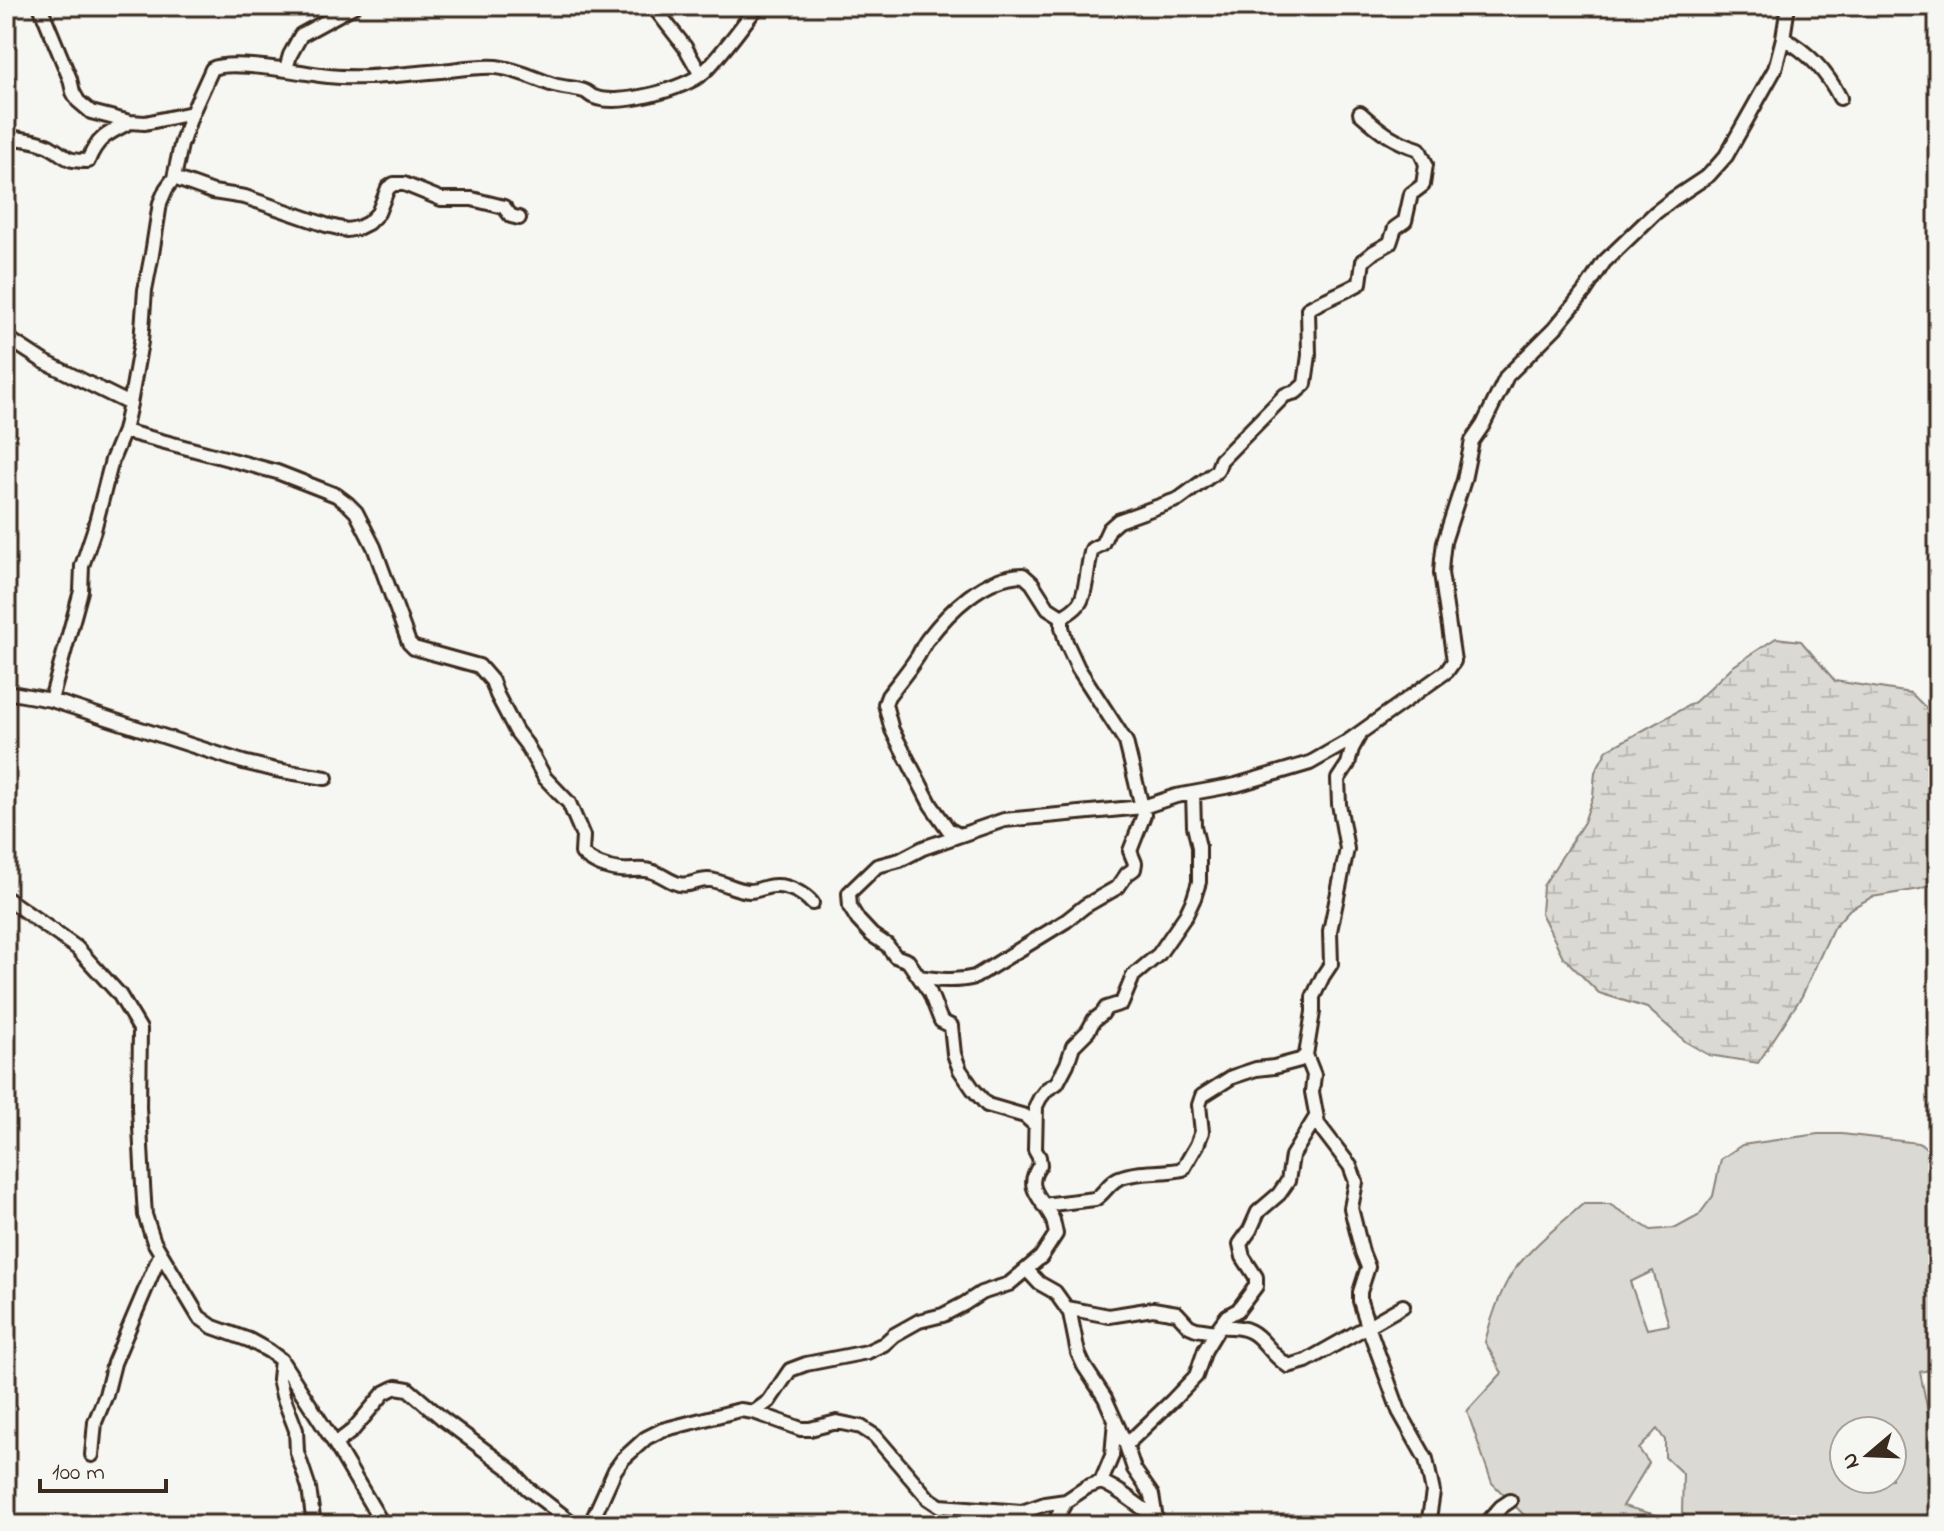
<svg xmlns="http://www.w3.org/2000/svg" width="1944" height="1531" viewBox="0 0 1944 1531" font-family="'Indie Flower',sans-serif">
<defs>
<pattern id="wetland-marsh" width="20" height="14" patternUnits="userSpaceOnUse" patternTransform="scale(2)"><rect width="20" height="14" fill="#dad9d3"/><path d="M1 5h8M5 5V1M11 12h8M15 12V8" fill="none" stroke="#bcbab5"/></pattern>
</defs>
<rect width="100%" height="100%" fill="#f6f6f2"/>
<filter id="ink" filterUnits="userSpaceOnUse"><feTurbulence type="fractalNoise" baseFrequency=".0125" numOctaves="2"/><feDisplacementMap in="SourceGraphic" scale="16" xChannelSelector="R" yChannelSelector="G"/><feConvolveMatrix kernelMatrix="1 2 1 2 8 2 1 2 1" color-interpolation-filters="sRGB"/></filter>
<g filter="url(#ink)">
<path fill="#dad9d3" stroke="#8a8278" stroke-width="2" fill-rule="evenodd" d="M1818 1134H1842L1918 1143 1938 1153V1368L1920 1372 1938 1460V1525H1693L1682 1513 1683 1474 1665 1457V1440L1657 1429 1639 1449 1649 1463 1623 1506 1675 1520 1678 1525H1602L1600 1513 1580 1517 1581 1525H1538L1527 1518 1492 1483 1467 1411 1502 1373 1485 1342C1490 1321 1500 1292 1512 1273 1532 1246 1559 1225 1583 1204H1609L1651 1230 1676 1228 1698 1216 1713 1196 1721 1159 1742 1145ZM1653 1271 1669 1325 1647 1329 1630 1282ZM1844 1431H1892V1479H1844Z"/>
<path fill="url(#wetland-marsh)" stroke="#8a8278" stroke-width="2" d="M1776 638 1801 641 1835 681 1911 693 1930 712 1932 762 1938 777V882L1920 889 1872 897 1850 909 1833 928 1802 996 1758 1063 1709 1055 1686 1042 1647 1008 1599 993 1563 957 1541 913 1543 886 1584 822 1593 796 1595 772 1607 750 1695 702 1732 667Z"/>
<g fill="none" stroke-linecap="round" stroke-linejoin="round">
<defs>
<path id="minor" d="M40 6 70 79 73 92 78 101 91 112 130 122 145 123 192 113
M653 6 685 47 701 75
M1783 38C1808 52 1827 72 1840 98
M286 69 290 55 301 35 354 6
M6 137C20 139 40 140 52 148 69 158 65 161 88 161 97 138 108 133 130 122
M174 178 213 192 245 197 326 225 347 230 358 228 368 223 378 213 388 188 394 184H404L441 199H472L504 207 511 216 519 218
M6 337 43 361 130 404
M124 431 277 472 336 495 348 504 356 512 374 547 409 643 414 648 479 666 492 681 497 695 516 731 526 744 545 778 569 803 583 836 582 853C591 863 608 869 621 870 629 871 637 869 645 870 659 871 667 881 679 884 690 887 698 879 709 880 720 880 736 891 750 891 758 891 766 886 774 886 788 885 803 893 812 903
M6 692 51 700 243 762 276 770 326 778
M51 700 81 591 82 566 94 530 112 460 124 431 130 404 141 342 145 290 152 254 160 203 166 189 174 178 181 145 192 113 212 69C228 59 299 72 320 75 361 81 401 74 441 71 460 69 478 66 496 67 517 69 535 79 554 85 564 88 575 88 584 91 588 92 590 96 594 97 618 107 686 89 704 72 724 52 740 28 758 6
M959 835 948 829 931 805 892 730 885 704 888 696C898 683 909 670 918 656 921 651 923 645 927 640 949 611 984 576 1023 575L1032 583 1048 608 1062 617
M6 898 77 948 119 994 140 1029 139 1107 143 1185 145 1215 154 1242 199 1317 213 1327 249 1340 269 1351 281 1360 335 1444 383 1525
M919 977C938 980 956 982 975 977L1066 921 1085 906 1118 887 1127 874 1134 869 1135 863 1130 851 1144 815 1126 742 1078 668 1066 642 1062 627V617C1067 614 1074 610 1078 605 1087 596 1087 563 1092 549L1102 544 1109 529 1118 521 1179 499 1217 471 1221 460 1285 395 1296 392 1305 384 1309 355 1308 309C1325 299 1343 293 1360 283L1363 261 1374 252 1390 243 1395 228 1405 221 1411 194 1423 185 1426 164 1419 149C1393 141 1380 131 1360 113
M1306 1055 1314 1075 1312 1092 1318 1124 1350 1166 1356 1182 1351 1208 1362 1252 1368 1267 1360 1292V1301L1368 1326 1403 1306
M1035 1125 1025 1116 987 1105 973 1089 960 1070 954 1054 951 1026 941 1021 930 993 908 961 895 956 887 945 872 935 858 920 850 907 849 893 877 866 900 860 923 848 1004 820 1143 807 1176 796 1236 785 1310 763 1347 742 1447 671 1454 661 1441 573 1442 559 1444 542 1464 480 1472 441 1483 425 1507 376 1555 328 1585 291 1604 262 1655 213 1673 199 1709 175 1726 156 1775 69 1783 38 1788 6
M1043 1205 1095 1199C1105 1193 1108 1183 1119 1178 1138 1170 1162 1174 1183 1169L1197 1145 1202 1132 1199 1105 1202 1096 1232 1077 1256 1069 1274 1067 1300 1060 1306 1055 1313 1012V997L1323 976 1331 964 1330 931 1347 849 1339 804 1338 779 1348 764 1352 749 1359 736
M1027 1270 1039 1283 1055 1292 1070 1313 1078 1353 1084 1366 1105 1398 1126 1445 1134 1469 1152 1495 1157 1525
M1067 1308 1109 1316 1153 1309 1177 1313 1189 1326 1196 1329 1216 1332
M1219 1327C1265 1325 1257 1344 1288 1366L1306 1361 1368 1326 1399 1411 1426 1459 1433 1492 1428 1525
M281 1360 279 1379 283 1396 296 1430 297 1452 309 1488 314 1525
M754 1412 769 1401 790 1370 806 1364 867 1352 884 1344 894 1335 919 1321 943 1315 964 1304 981 1293 1009 1284 1041 1257 1056 1234C1056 1233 1053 1221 1053 1220 1044 1199 1022 1189 1040 1165L1039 1157 1035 1150 1036 1106 1040 1098 1047 1089 1057 1083 1067 1064 1073 1046 1088 1031 1094 1020 1102 1014 1106 1008 1122 1003 1133 976 1159 954 1186 915 1194 898 1199 882V847L1194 826 1193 793
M335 1444 352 1431 384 1393 396 1387 408 1389 443 1419 511 1470 527 1488 575 1525
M1126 1445 1173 1400 1196 1376 1205 1350 1219 1327 1227 1316 1238 1310 1256 1286V1277L1243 1257 1240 1244 1250 1230 1258 1212 1279 1194 1288 1181 1292 1156 1316 1117
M92 1455 95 1422 106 1395 114 1363 160 1255
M1101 1482C1121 1489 1136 1506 1155 1516
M590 1525 615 1470 623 1459 646 1438 662 1430 740 1410 754 1412 801 1429H810L837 1422 861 1427 875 1436 928 1498 940 1506 1022 1512 1045 1504 1066 1501 1087 1487 1101 1482 1112 1456 1115 1420
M1053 1525 1066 1501
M1485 1525 1501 1507 1510 1501"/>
</defs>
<use href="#minor" stroke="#3b2a1e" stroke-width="18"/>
<use href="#minor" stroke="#f6f6f2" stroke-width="12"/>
</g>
</g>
<rect width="1944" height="1531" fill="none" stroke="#f6f6f2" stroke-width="32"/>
<rect x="16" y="16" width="1912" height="1499" fill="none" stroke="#3b2a1e" stroke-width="3" filter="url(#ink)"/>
<g transform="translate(1868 1455) rotate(251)"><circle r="38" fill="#f6f6f2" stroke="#aba49d" stroke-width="2"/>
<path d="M0-6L14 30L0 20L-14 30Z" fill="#3b2a1e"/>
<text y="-12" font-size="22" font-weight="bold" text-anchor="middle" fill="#3b2a1e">N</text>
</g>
<path d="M40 1479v12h126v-12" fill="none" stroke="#3b2a1e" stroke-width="4"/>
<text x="52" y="1479" font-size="24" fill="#3b2a1e" stroke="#f6f6f2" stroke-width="6" paint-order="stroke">100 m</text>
</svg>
